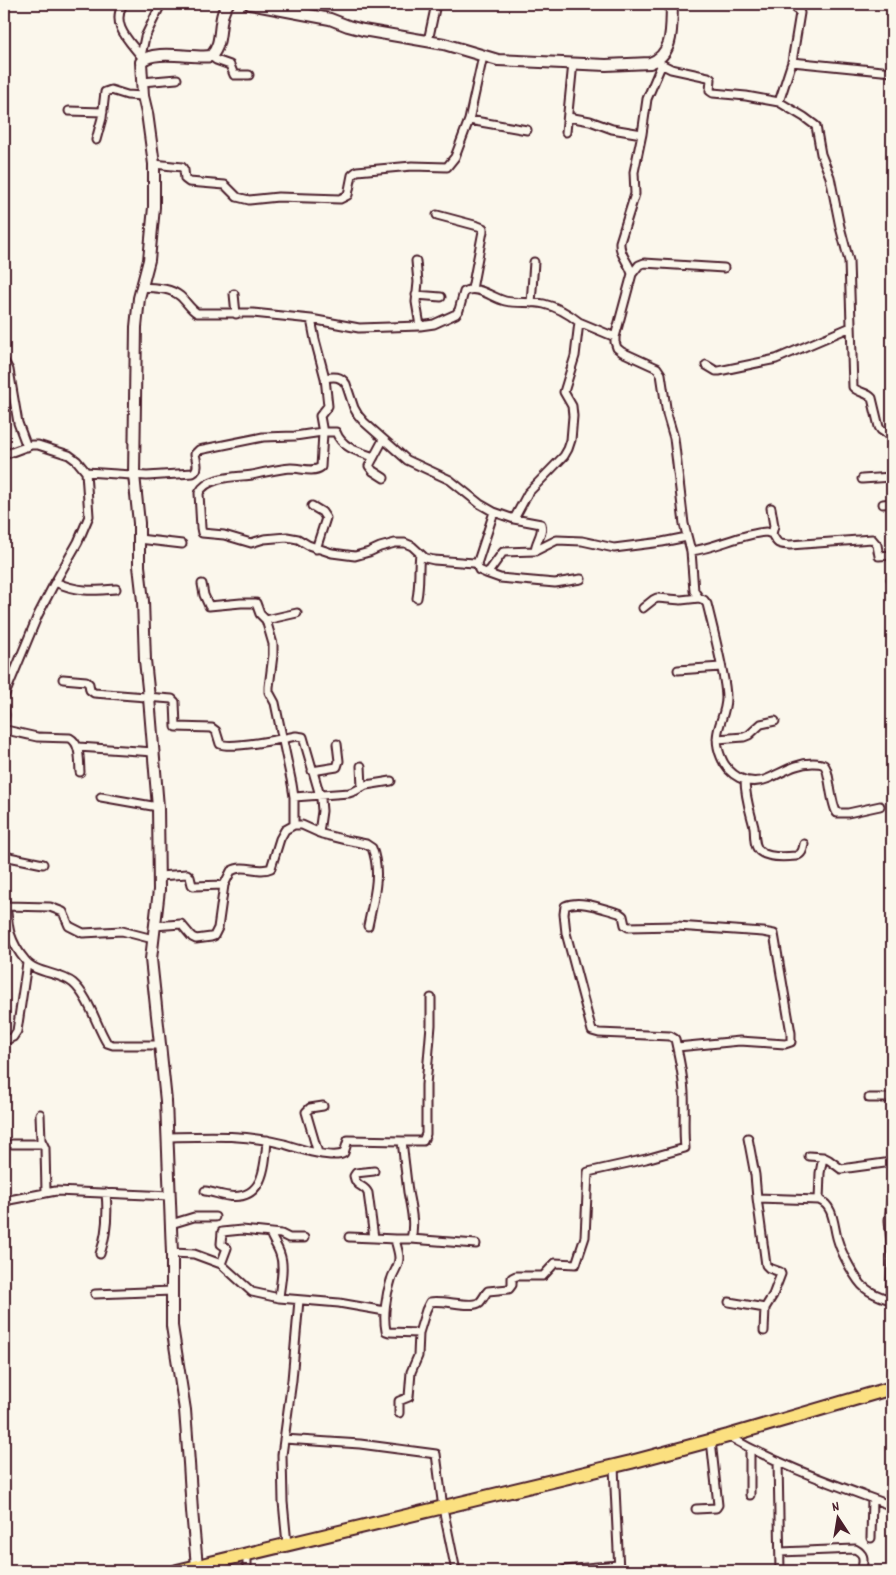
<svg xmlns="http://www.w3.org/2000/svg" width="896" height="1575" viewBox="0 0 896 1575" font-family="Dekko,sans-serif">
<rect width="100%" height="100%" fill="#fbf7ec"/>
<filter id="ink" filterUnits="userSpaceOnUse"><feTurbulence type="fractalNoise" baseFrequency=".02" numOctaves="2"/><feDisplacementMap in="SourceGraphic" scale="10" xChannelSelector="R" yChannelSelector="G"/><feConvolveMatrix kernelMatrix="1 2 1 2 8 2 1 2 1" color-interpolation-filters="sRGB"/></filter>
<g filter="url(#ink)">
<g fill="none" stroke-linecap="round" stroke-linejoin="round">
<defs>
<path id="street" d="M123 4C110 26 131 42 143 59
M892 30V38
M428 41 436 4
M141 56 145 37 161 4
M211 56 216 60 230 65 234 75H249
M483 56 469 120 527 130
M792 62 892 72
M659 63 671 69 708 77 711 79 710 91 713 93 746 96 779 102 804 117 816 126 821 154 830 177 840 227 849 261 853 387C858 393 867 392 872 398L879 427 881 430 892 437
M661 66 647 99 642 134 634 172 635 194 620 242C619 255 629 262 632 274L615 337V342L617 348 622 352 657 368 661 374 667 414 674 438 684 524 691 551C716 548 740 534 766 532L772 534C778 545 778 544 790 545L872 539 877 545 879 556 892 555
M142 82 177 79
M779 102 792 62 800 13 796 8V4
M69 111 103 112
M568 117 590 121 612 129 642 134
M566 132 573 63
M96 140 102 118 105 92 111 90 127 95 143 96
M154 164 182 167 184 170 185 179 189 182 225 185 237 197 249 200 278 197 340 199 348 195 352 175 357 171 412 166 447 167 455 157 469 120
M437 215 478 226 483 228V231L472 289
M416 261 418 282 416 302 420 326
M632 274 639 265 644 263 724 268
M141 287C154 288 169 287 180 296 186 301 190 309 197 313H253L311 319 359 328 420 326 434 324 456 314 459 310 464 292C477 284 492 298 505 301 517 304 531 301 544 304 557 307 569 314 579 322L575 356 564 392 572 406 573 416 571 440 568 449 564 456 528 493 514 519
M234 294 236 314
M416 295 441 297
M531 303 534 262
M311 319 315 340 325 378C334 376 341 376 346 384L354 408 358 415 364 422 407 460 450 480 480 504 494 512 514 519 541 524C544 533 535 542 535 551L557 540 582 541 614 548 662 542 687 537
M579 322 615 337
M4 361 9 370 18 423 27 447
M706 365 716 371H719L776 359 851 327
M325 378 328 406 320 416 323 433 321 467C313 473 301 468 291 468 278 469 265 472 252 475 237 477 207 476 199 493L201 528 202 533 224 535 251 543 264 539 287 537 298 539 308 545 332 553 355 556 369 552 380 547 395 543H405L412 546 425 558 434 560 474 563 477 564 479 570 486 573 490 570 503 552 535 551
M383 440 369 466 373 471 384 478
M4 455 31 445H38L69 455 77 461 86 472 147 476 193 473C200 469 196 460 195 454L199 450 263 437 295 436 322 432H336C342 448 359 452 374 457
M862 479 892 477
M883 504 892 503
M312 506 322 512 326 518 316 549
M771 508 774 526 772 534
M139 539 182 544
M691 551 694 591 699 598 704 600 707 604C712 624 717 644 721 664 723 675 726 686 726 698 726 720 710 730 721 757 728 775 747 787 767 779 782 773 795 763 813 763 816 763 821 763 824 765 830 770 830 803 837 813H848L880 806
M477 564 494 512
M486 573 500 578 555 583 581 579
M891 579H892
M55 582C77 592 92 591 116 589
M202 584 204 595 209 606 241 603H256L260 614 266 620 273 644V655L269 687V692L275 703 292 784 294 797V825
M417 598C420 583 418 569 420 554
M643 608 653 600 657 598 681 600 699 598
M266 620 297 613
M678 670 721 667
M63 679 86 681 89 684 90 690 94 693 172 699 175 702 176 727 212 728 216 731 220 744C231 749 282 739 296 736L303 737 321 799 322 811 319 833
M4 697 38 615 53 586 78 542 89 516 86 472
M4 708 5 715 4 722
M4 728 6 730 37 737 70 738C81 744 79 761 80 772
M717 739 744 737 749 735 761 724 775 721
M78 747 154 752
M361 766 362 787
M312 771 337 767 339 761 337 744
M745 780C745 797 750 811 754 827 755 834 753 847 761 852 769 858 786 857 796 856 802 854 803 850 804 844
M101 797 158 807
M294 797 349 793 355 791 366 785 391 781
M4 856 43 864
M159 876 187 874 190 877 192 885 194 886 224 885
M4 899C8 910 7 922 10 933 13 942 19 953 25 960 35 974 60 972 73 983 89 997 96 1025 107 1043L113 1045H160
M7 906 50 907 63 912 69 926 83 933 122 931 153 939
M154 926 181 924 192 937 196 939 211 937 214 936 218 928 219 921 224 885 231 871C244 863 259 874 271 868L280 839 285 830 294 825H302L322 834 346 840 366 844 372 848C382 873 373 901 368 926
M431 998V1025L426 1085V1134L423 1141H402C404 1158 406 1176 408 1192 411 1208 415 1223 411 1239H395C396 1245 399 1252 399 1258 399 1267 393 1272 391 1280 386 1295 383 1316 386 1331L389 1332 419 1333 426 1310 430 1302C443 1299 472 1309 480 1302 483 1299 485 1294 488 1291L509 1289 512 1285V1278L516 1276H543L555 1263 576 1264 585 1237 588 1172 646 1159 685 1148C683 1129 685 1111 684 1093 683 1074 679 1057 675 1039L670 1036 599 1033 592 1031 566 933 564 914 565 906C581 899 603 909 619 913L623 916 625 925 628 927 677 926 763 932 774 934 791 1033V1042L785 1044 740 1041 677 1047
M4 1041 13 1037 17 1031 27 963
M869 1098H892
M40 1114 41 1140 45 1148 46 1192
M167 1137C208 1136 244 1134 284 1144 297 1148 333 1160 344 1153L348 1140 402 1141
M748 1138 755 1175 757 1198
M12 1144H43
M318 1153 306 1112 310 1108 323 1106
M809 1156 823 1157
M374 1171 356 1173 354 1176C356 1188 364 1184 368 1193L374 1238 395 1239
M205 1191C213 1192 220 1195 228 1196 264 1201 265 1166 267 1140
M892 1194 889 1220 892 1257
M819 1200C835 1206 833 1227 838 1241 841 1252 856 1281 865 1288 872 1294 881 1297 890 1300
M4 1201 56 1191 170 1196
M171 1224 194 1217H215
M270 1233C273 1241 278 1247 280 1254 285 1267 280 1285 279 1298
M349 1237 374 1238
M411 1239 476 1244
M172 1253 194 1254 221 1264 252 1292 279 1298 339 1303 385 1311
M100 1254C107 1234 108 1214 106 1193
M221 1264 227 1248 221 1244 222 1232 242 1230 281 1234 289 1238H304
M95 1294 172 1291
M729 1302 765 1308
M892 1302 890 1300 892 1261
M764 1331 765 1308 773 1295 781 1274 780 1272 769 1268 766 1265 757 1198 819 1200 820 1173 823 1157 829 1160 841 1169 892 1162
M399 1413V1401L409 1397 411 1372 418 1356 419 1333
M728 1436C780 1466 836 1485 892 1506
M284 1439 360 1444 436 1454 443 1508 456 1571
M750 1448V1495
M778 1461 780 1571
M614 1467 619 1571
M696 1509 716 1508 718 1505 711 1440
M871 1538 872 1499
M287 1544 283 1502 282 1455 292 1380 299 1300
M780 1552 855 1549C866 1555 863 1560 862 1571
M565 1570 618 1565
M247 1571V1554"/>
<path id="secondary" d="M250 4 330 19 348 26 363 30 444 44 498 60 606 65 650 63C675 54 671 26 672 4
M197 1566 192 1511 189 1463 185 1410 172 1326V1253L166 1101 151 959 159 890 158 807 149 698 145 660 143 601 139 566V523L134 475 136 327 139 298 149 260 154 207V164L147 113 143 96 141 62C153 48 194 59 211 56 225 42 216 18 228 4"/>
<path id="highway" d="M177 1571 631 1462 728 1436 892 1388"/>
</defs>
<use href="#street" stroke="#4a1f2b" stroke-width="11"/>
<use href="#secondary" stroke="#4a1f2b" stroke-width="14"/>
<use href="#highway" stroke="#4a1f2b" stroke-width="16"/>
<use href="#street" stroke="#fbf7ec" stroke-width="7"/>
<use href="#secondary" stroke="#fbf7ec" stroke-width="10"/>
<use href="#highway" stroke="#fbe080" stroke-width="12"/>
</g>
</g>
<rect width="896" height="1575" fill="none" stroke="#fbf7ec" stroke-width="20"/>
<rect x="10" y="10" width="876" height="1555" fill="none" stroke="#4a1f2b" stroke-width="2" filter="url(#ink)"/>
<g transform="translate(838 1518) rotate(348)" stroke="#fbf7ec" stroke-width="4" paint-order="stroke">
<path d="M0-4L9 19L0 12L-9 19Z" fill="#4a1f2b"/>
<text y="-8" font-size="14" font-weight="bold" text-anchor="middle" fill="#4a1f2b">N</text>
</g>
</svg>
